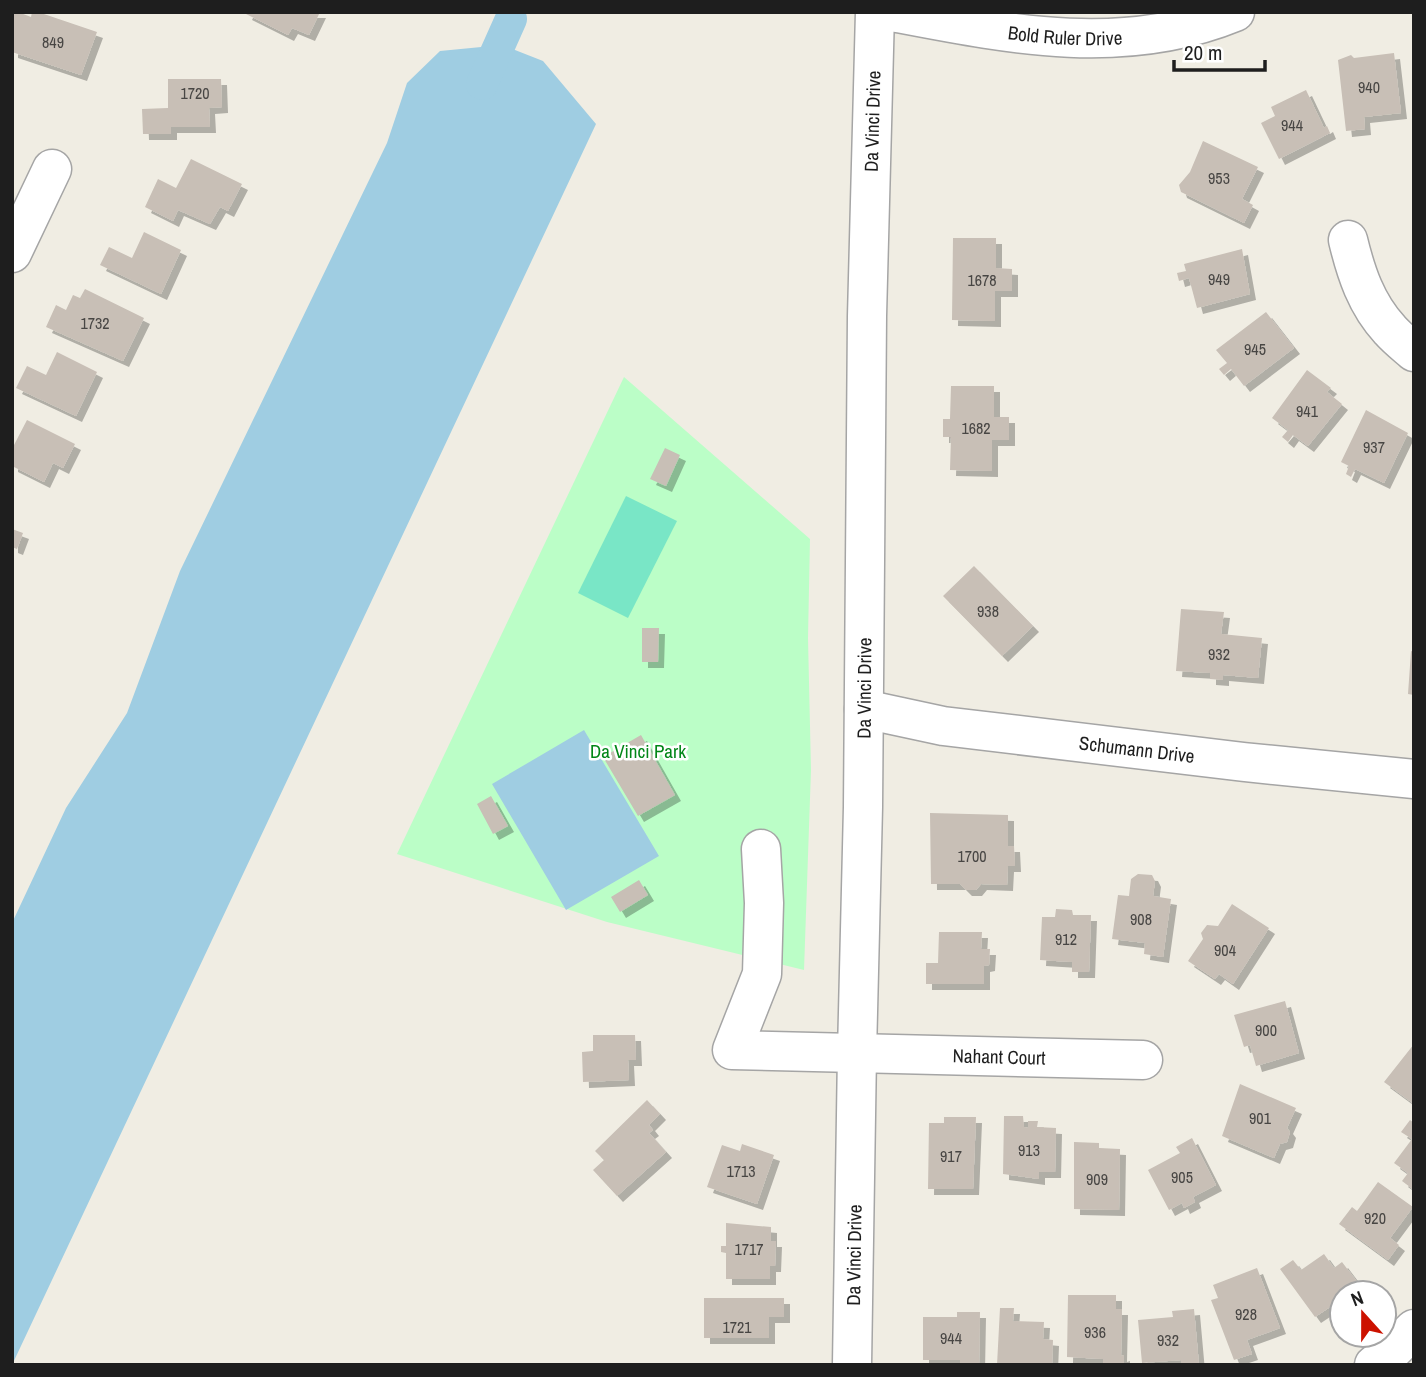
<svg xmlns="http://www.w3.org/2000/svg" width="1426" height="1377" viewBox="0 0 1426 1377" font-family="'Archivo Narrow',sans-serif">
<defs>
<filter id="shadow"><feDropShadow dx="6" dy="6" stdDeviation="0" flood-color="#0004"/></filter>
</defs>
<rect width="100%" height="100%" fill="#f0ede3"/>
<path fill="#bbfec7" d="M624 377 810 539 808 638 811 770 804 970 607 922 397 854Z"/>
<path fill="#79e6c6" d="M626 496 677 521 628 618 578 593Z"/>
<path fill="#9fcde2" d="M502 45 543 61 596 124 12 1365V923L66 808 127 713 180 571 387 143 407 83 440 51Z
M584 730 659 856 566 910 492 784Z"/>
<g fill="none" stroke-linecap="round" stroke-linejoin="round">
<path stroke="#9fcde2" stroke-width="32" d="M482 84 511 19"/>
</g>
<path fill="#c8bfb6" filter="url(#shadow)" d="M12 12H18L31 17 32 12H38L97 32 81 75 12 52Z
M247 12H320L309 35 292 28 288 35 246 14Z
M1394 53 1401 113 1364 117 1365 129 1346 131 1338 60 1351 55 1354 58Z
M168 79H221L222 107 209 108 210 127H171V134H143L142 109 168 108Z
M1306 90 1324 128 1327 126 1330 133 1279 159 1261 123 1275 116 1271 107Z
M1203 141 1258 167 1242 199 1253 205 1244 223 1181 192 1179 185 1190 172Z
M191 159 242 184 228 211 220 207 210 224 178 210 173 221 145 207 158 179 176 188Z
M144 232 181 250 161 294 100 265 109 247 132 258Z
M953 238H996V268L1012 269V291H995V321L952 320Z
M1242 249 1250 294 1197 308 1189 278 1179 281 1177 273 1186 271 1184 264Z
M85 289 144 318 123 361 46 327 56 305 66 310 73 295 80 298Z
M1266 312 1294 348 1244 386 1231 369 1224 375 1219 369 1227 363 1216 350Z
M57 352 97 372 76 416 16 388 27 366 46 375Z
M1307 370 1331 388 1327 392 1342 404 1308 446 1293 435 1288 442 1282 437 1288 430 1272 418Z
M951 386H994V417H1009V440H992V471L950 470 951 437H943V419H950Z
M1366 410 1408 433 1384 483 1355 469 1351 477 1346 474 1349 466 1341 462Z
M27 420 75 444 63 468 53 463 44 482 12 466V444L14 445Z
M665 448 680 455 666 486 650 479Z
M12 529 23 533 17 549 12 547Z
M974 566 1033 626 1002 656 943 596Z
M1181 609 1224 612 1221 634 1262 638 1258 678 1223 675V680L1210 679V673L1176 671Z
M642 628H659L658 662H642Z
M1411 651 1414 652V695L1408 694Z
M641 735 675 795 638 816 603 757Z
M491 796 508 826 493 834 477 804Z
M930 813 1008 815V846H1014L1015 866H1008L1007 885 981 884 976 890H966L960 884H931Z
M1138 874 1152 875 1155 881 1153 896 1171 899 1163 957 1144 954 1145 943 1112 939 1118 895 1129 896 1131 879Z
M639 880 648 895 620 912 611 897Z
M1232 904 1269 928 1233 984 1219 974 1215 979 1188 961 1203 939 1201 933 1207 925 1218 926Z
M1056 909 1072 910 1073 915H1091L1089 972H1072V962L1040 960 1042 917H1055Z
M939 932H982L981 949H990L989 965 984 966V984H926V963H938Z
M1285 1001 1299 1053 1256 1066 1250 1045 1244 1047 1234 1015Z
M593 1035H635L636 1060H628L629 1080 583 1082 582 1052 593 1051Z
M1414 1044V1104L1384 1082Z
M1240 1084 1296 1108 1287 1128 1290 1132 1287 1142 1280 1144 1274 1158 1222 1136Z
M647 1100 660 1114 649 1125 653 1130 649 1133 666 1152 617 1196 593 1170 604 1160 595 1151Z
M1004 1116H1023L1024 1127 1028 1128V1121H1038L1037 1127 1056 1128 1055 1172H1039V1179L1003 1174Z
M944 1117H976L973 1189H928L929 1123H944Z
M1410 1120 1414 1123V1190L1402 1181 1408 1173 1394 1163 1412 1139 1401 1132Z
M1192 1138 1216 1185 1193 1197 1195 1202 1184 1208 1182 1203 1169 1210 1148 1170 1180 1153 1176 1147Z
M1074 1142 1099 1143V1148L1120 1149 1119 1210 1074 1209Z
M742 1144 774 1155 757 1204 707 1187 722 1145 740 1151Z
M1378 1182 1413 1207 1390 1238 1399 1245 1388 1260 1339 1224 1352 1207 1357 1211Z
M726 1223 771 1227V1241H776L775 1266H770V1279H726V1253L721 1252V1246H726Z
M1324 1254 1334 1268 1342 1262 1361 1287 1352 1293H1342V1299L1315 1317 1280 1269 1293 1260 1301 1270Z
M1257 1268 1280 1328 1247 1340 1252 1354 1234 1360 1211 1300 1218 1298 1213 1285Z
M1068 1295H1116V1309H1122L1121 1356 1124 1355V1365H1103V1359L1067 1357Z
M704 1298H784V1317H769V1338H704Z
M1000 1308H1014L1013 1321 1044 1322 1043 1339 1053 1340 1052 1365H997Z
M1194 1309 1199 1365H1181V1360L1142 1363 1138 1320 1173 1317 1172 1311Z
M957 1312H980L979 1365H960V1360H923V1317H957Z"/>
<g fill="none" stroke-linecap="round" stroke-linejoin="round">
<defs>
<g id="minor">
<path id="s1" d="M892 12C1007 34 1123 58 1235 12"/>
<path d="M1348 240C1356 273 1366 304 1390 330 1397 338 1406 345 1414 352"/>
<path d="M12 253 52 169"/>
<path id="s2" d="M864 709 943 726 1244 762 1414 779"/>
<path id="s3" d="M761 849 764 903 762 974 732 1050 1143 1060"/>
<path id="s4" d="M852 1365 857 1053 863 807 867 316 875 12"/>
<path d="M1374 1365 1392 1351 1414 1329"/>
</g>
</defs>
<use href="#minor" stroke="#a5a5a5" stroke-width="41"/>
<use href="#minor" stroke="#fff" stroke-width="38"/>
</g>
<g text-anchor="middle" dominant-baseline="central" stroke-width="5" stroke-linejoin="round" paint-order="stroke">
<g font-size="16" fill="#484644">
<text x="53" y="42">849</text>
<text x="1369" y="87">940</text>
<text x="195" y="93">1720</text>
<text x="1292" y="125">944</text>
<text x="1219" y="178">953</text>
<text x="1219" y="279">949</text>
<text x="982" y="280">1678</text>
<text x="95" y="323">1732</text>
<text x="1255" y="349">945</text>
<text x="1307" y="411">941</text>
<text x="976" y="428">1682</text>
<text x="1374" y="447">937</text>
<text x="988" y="611">938</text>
<text x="1219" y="654">932</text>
<text x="972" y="856">1700</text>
<text x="1141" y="919">908</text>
<text x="1066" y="939">912</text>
<text x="1225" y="950">904</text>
<text x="1266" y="1030">900</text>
<text x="1260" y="1118">901</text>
<text x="1029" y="1150">913</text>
<text x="951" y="1156">917</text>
<text x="741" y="1171">1713</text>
<text x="1182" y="1177">905</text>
<text x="1097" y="1179">909</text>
<text x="1375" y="1218">920</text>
<text x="749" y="1249">1717</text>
<text x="1246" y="1314">928</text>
<text x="737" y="1327">1721</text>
<text x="1095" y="1332">936</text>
<text x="951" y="1338">944</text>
<text x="1168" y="1340">932</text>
</g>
<g font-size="19" fill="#1e1e1e" stroke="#fff">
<text stroke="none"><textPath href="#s1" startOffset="175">Bold Ruler Drive</textPath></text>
<text stroke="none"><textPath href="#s4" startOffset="1244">Da Vinci Drive</textPath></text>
<text stroke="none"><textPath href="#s4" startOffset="677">Da Vinci Drive</textPath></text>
<text stroke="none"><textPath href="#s2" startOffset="276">Schumann Drive</textPath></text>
<text stroke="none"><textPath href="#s3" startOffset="474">Nahant Court</textPath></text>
<text stroke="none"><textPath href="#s4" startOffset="110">Da Vinci Drive</textPath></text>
</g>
<g font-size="19" fill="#028618" stroke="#fff">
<text x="638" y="751">Da Vinci Park</text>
</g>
</g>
<rect width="1426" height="1377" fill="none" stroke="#1e1e1e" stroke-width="28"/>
<g transform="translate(1363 1314) rotate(339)"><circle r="33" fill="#ffffff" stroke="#a5a5a5" stroke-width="2"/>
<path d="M0-5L12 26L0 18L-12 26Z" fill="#cc1200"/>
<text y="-10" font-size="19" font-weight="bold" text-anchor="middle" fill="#1e1e1e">N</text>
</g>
<path d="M1174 60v10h91v-10" fill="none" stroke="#1e1e1e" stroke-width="3.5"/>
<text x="1184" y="60" font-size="21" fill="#1e1e1e" stroke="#ffffff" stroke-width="5" paint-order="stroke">20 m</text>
</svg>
